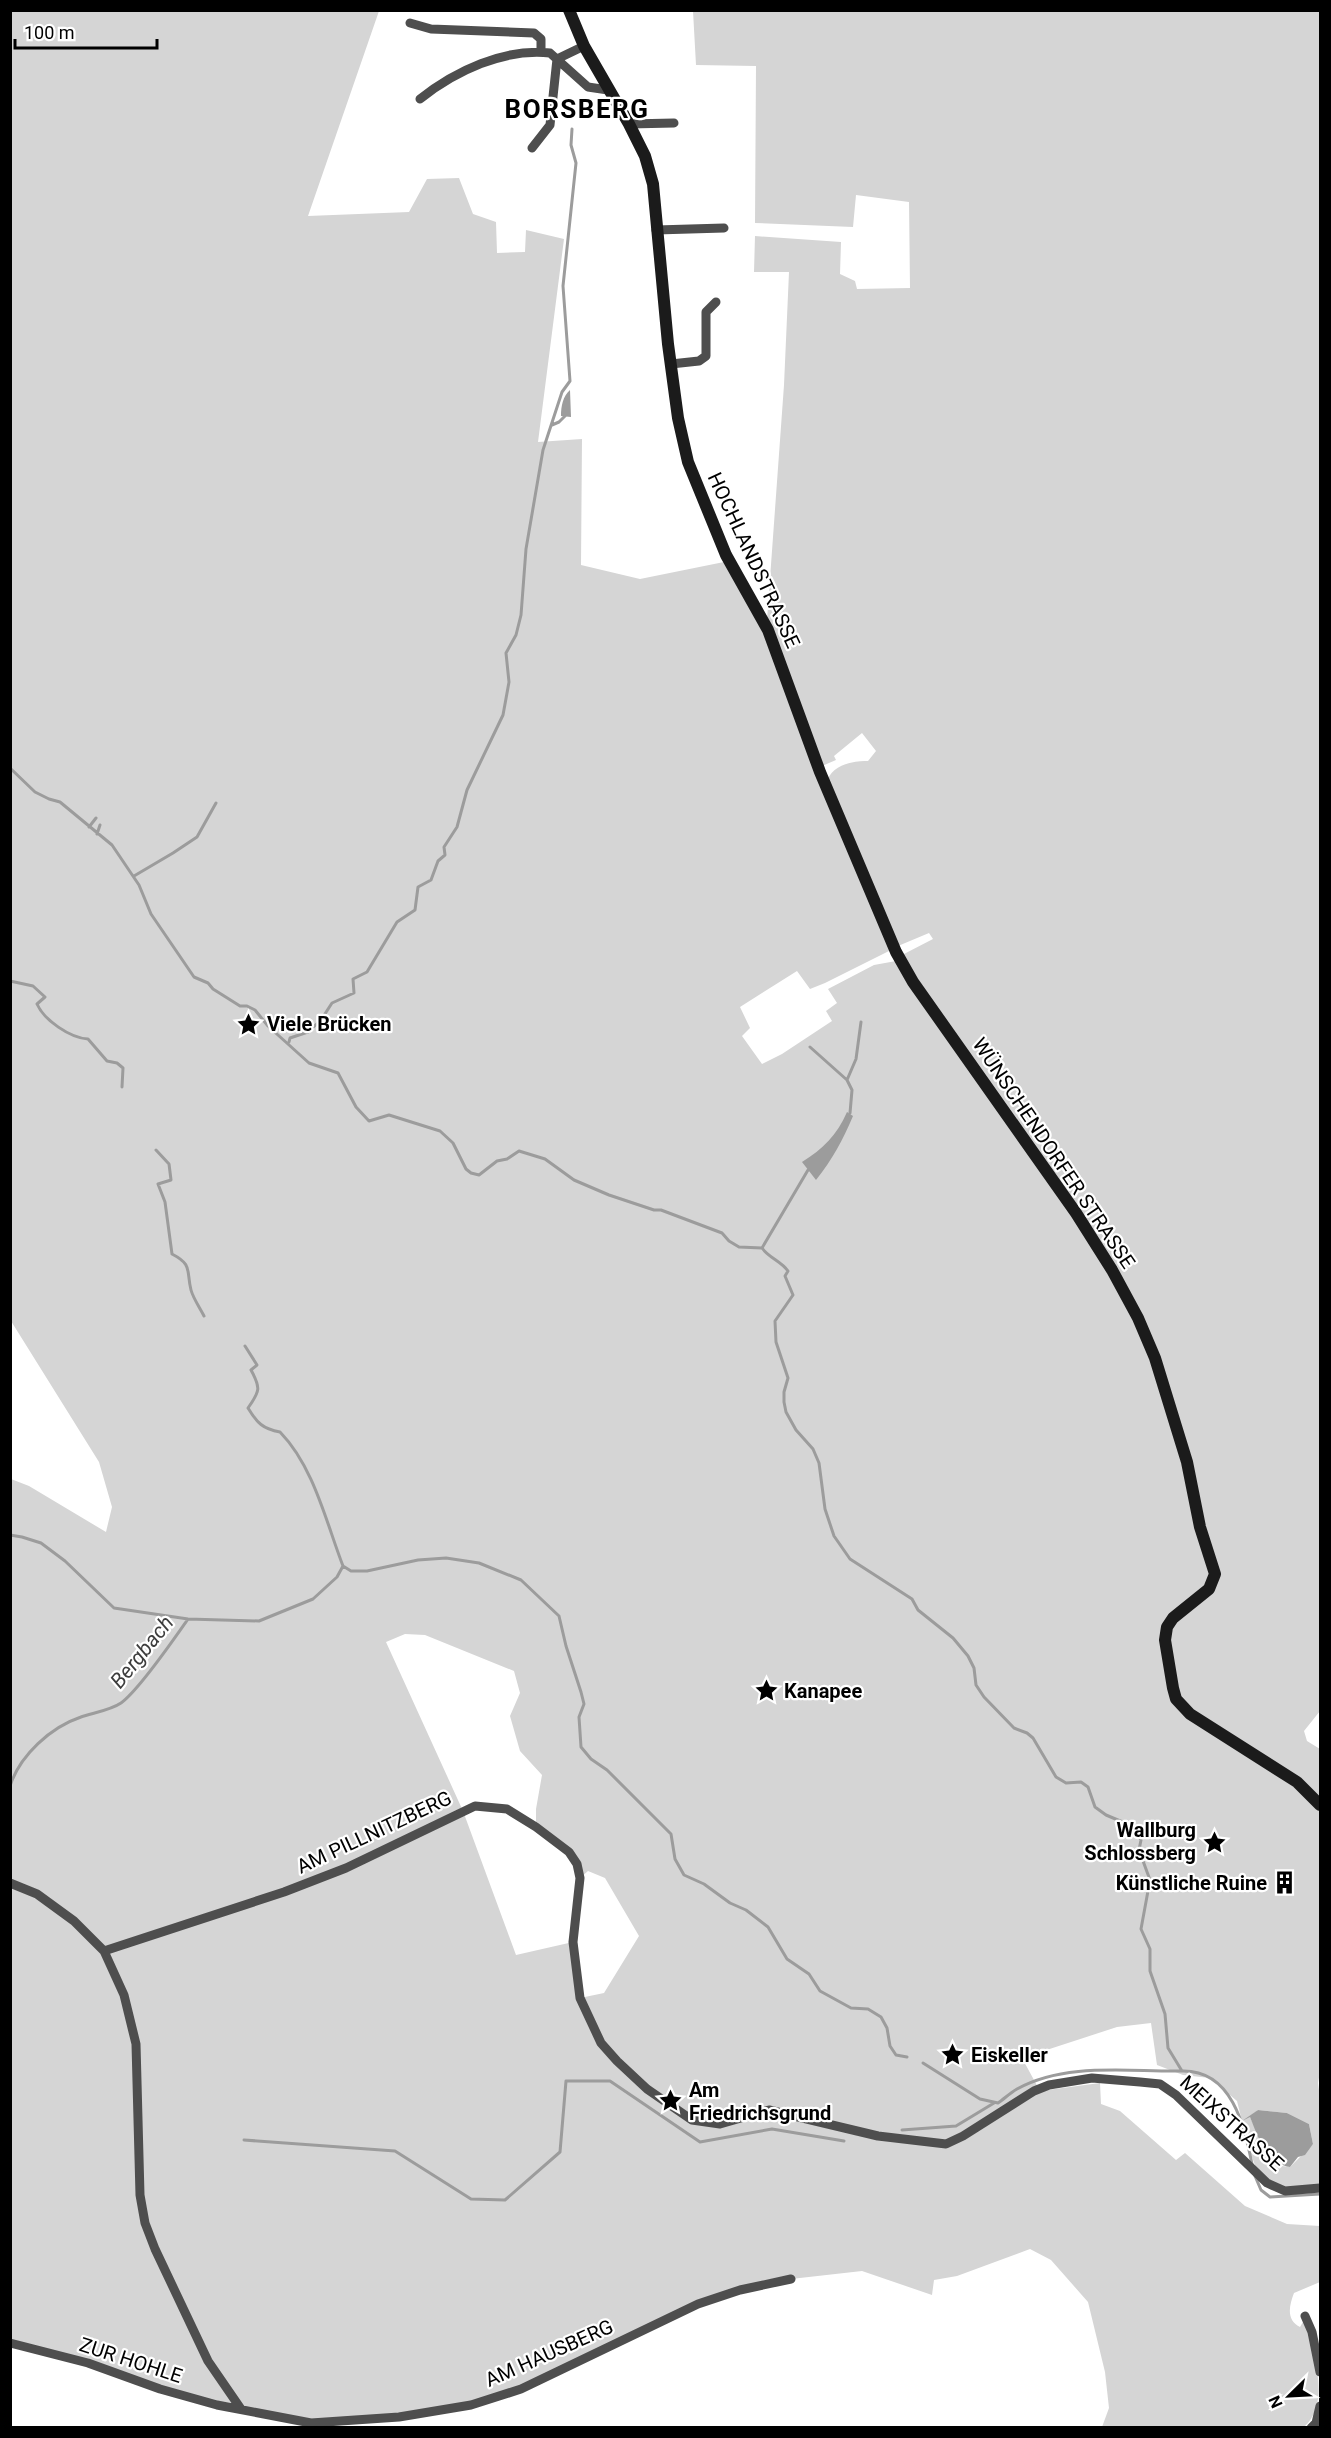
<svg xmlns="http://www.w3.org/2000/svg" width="1331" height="2438" viewBox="0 0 1331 2438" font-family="Roboto,sans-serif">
<rect width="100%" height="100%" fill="#fff"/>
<path fill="#d5d5d5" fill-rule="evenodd" d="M10 11H379L308 216 409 212 427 179 459 178 473 214 496 222 497 253 525 252 526 230 564 239 538 442 582 439 581 565 640 579 724 562 754 608 891 950 825 983 810 989 797 971 740 1007 750 1028 742 1036 762 1064 782 1054 832 1021 826 1011 837 1003 828 989 874 965 896 961 1090 1242 1138 1327 1150 1356 1186 1476 1210 1575 1208 1583 1164 1623 1170 1696 1291 1782 1317 1805 1320 1811V2072L1318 2083 1320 2097V2188L1285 2191 1259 2176 1249 2149 1237 2101 1210 2078 1183 2075 1157 2065 1151 2023 1117 2027 1022 2058 1040 2091 1100 2083 1101 2104 1120 2111 1176 2160 1185 2153 1245 2206 1287 2224 1320 2226V2282L1294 2293C1289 2306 1286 2320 1300 2327L1303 2322 1306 2325C1314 2356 1331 2403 1304 2427H1102L1109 2408 1105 2372 1088 2302 1051 2260 1030 2249 957 2276 934 2280 932 2295 862 2271 791 2279 698 2304 521 2389 471 2405 311 2423 241 2409 11 2343V1479L29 1486 106 1532 112 1507 99 1462 11 1321ZM405 1634 425 1635 514 1671 520 1693 510 1716 520 1751 542 1775 536 1809V1827L576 1864 580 1878 588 1871 605 1878 639 1936 604 1993 580 1998 573 1942 516 1955 463 1811 386 1642ZM1258 2110 1287 2113 1309 2124 1313 2144 1290 2167 1282 2166 1260 2139 1250 2117Z
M693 11H1320V1711L1304 1731 1307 1741 1320 1749V1800L1188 1707 1178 1692 1170 1644 1171 1628 1215 1585 1140 1312 902 955 933 939 929 933 898 946 828 779C833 765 855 760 868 761L876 751 862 733 834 756 836 760 822 766 767 620 784 385 789 272H754L755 236 841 242 840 274 855 281 857 289 910 288 909 202 856 195 853 227 755 223 756 66 696 65Z"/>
<path fill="#9c9c9c" d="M570 390 571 417 561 416C561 406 563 396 570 390Z
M847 1112 853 1116C843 1140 832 1160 816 1180L802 1162C823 1149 837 1135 847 1112Z
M1258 2110 1287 2113 1309 2124 1313 2144 1305 2155 1298 2157 1290 2167C1266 2163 1258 2137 1250 2117L1242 2121Z"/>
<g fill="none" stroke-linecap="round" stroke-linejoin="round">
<path stroke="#9c9c9c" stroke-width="3" d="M552 425 559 422 565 416
M10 768 35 792 49 799 60 802 112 845 139 885 151 914 194 977 208 983 213 989 240 1006H247L255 1010 268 1026 309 1063 338 1073 356 1107 369 1121 389 1115 440 1131 453 1143 466 1169 471 1173 479 1175 497 1161 507 1159 519 1151 545 1159 574 1180 609 1195 654 1210H661L722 1233 729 1241 739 1247 762 1248C769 1258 781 1261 788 1271L785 1276 793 1295 775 1321 776 1342 788 1378 784 1392V1402L786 1412 796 1430 813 1449 819 1463 825 1509 834 1536 850 1559 912 1599 918 1610 953 1638 968 1656 974 1668 976 1685 984 1697 1014 1728 1027 1733 1033 1738 1056 1777 1066 1783 1081 1782 1088 1787 1095 1807 1106 1815 1125 1823 1134 1829 1141 1840 1139 1850 1150 1880 1141 1929 1150 1949V1971L1165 2014 1168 2048 1182 2071C1232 2070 1244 2125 1252 2164
M89 827 96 818
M97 834 100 825
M134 876 173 853 197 837 216 803
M10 981 33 986 45 997 37 1004C44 1020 70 1038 88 1039L107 1061 117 1063 123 1068 122 1087
M289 1042 290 1038 308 1032 321 1020 332 1003 354 993 353 979 367 972 397 922 415 910 418 887 431 880 438 861 445 855 444 847 457 827 467 790 503 715 509 682 506 653 516 635 521 615 526 549 543 450 562 392 570 381 563 286 576 163 571 145 572 129
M810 1047 847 1080
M850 1113 852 1090 847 1080 856 1059 861 1022
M156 1150 169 1164 171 1180 158 1184 165 1202 172 1254C193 1265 186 1270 191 1290 193 1298 200 1308 204 1316
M762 1248 808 1170
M245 1346 257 1365 251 1370C261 1388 260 1391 248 1408 257 1423 263 1429 280 1432 314 1467 326 1522 343 1566L351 1571H367L418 1560 446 1558 479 1563 521 1580 559 1616 566 1646 581 1692 584 1704 579 1717 581 1747 591 1759 607 1770 671 1834 675 1859 684 1875 704 1884 730 1903 746 1910 768 1927 787 1959 809 1974 820 1991 851 2008 868 2009 881 2017 887 2028 890 2046 896 2055 907 2057
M10 1535 22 1537 41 1543 65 1561 114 1608 188 1619 259 1621 313 1599 337 1577 343 1566
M10 1786C20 1755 51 1727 81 1717 93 1713 111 1710 121 1703 139 1690 174 1639 188 1619
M923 2063 980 2099 998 2103C1004 2099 1010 2093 1017 2089 1066 2062 1128 2072 1182 2071
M902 2130 956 2126 994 2103
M244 2140 395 2151 471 2199 505 2200 560 2152 566 2081H610L700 2142 772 2129 844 2141
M1255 2176 1261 2190 1270 2197 1320 2194"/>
<path stroke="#4e4e4e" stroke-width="9" d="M410 23 431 29 534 33 541 39V52
M557 59 584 46
M420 99C455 71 504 48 550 53L588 87 608 90
M629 124 674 123
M532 148 550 125 557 59
M656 230 724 228
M671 364 699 361 706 356V312L716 302
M10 1883 37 1894 74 1921 104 1951 124 1995 136 2044 140 2195 145 2223 155 2249 208 2361 241 2409
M104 1951 284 1892 346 1868 475 1806 507 1809 536 1827 569 1852 577 1864 580 1878 573 1942 580 1998 601 2043 617 2061 647 2089 692 2120 720 2124 769 2110 878 2136 946 2144 963 2136 1034 2091 1049 2085 1092 2078 1140 2082 1160 2084 1176 2095 1267 2183 1285 2191 1320 2188
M1305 2316 1312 2332 1320 2372
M10 2343 88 2363 160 2389 217 2405 311 2423 399 2417 471 2405 521 2389 698 2304 740 2290 791 2279
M1311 2428 1316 2423 1320 2406"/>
<path stroke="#1b1b1b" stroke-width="12" d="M569 10 584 46 629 124 645 156 653 184 668 344 678 418 688 462 726 555 768 630 820 772 896 952 913 982 1076 1213 1112 1270 1138 1318 1155 1358 1187 1462 1200 1527 1215 1574 1209 1589 1173 1618 1167 1627 1165 1640 1173 1688 1176 1699 1190 1714 1297 1782 1320 1805"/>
</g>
<defs>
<symbol id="sight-bare" viewBox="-9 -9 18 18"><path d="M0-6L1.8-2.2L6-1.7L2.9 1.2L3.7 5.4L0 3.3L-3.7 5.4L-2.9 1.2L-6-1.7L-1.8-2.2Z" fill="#000" stroke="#fff" stroke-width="2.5" paint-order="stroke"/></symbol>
<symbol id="building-bare" viewBox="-9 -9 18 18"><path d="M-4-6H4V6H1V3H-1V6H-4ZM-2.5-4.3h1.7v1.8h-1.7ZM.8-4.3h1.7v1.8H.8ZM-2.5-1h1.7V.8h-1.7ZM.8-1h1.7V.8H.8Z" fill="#000" stroke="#fff" stroke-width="2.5" paint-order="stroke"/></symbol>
</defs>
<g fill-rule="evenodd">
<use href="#sight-bare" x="232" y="1008" width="33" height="33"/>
<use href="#sight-bare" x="750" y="1674" width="33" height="33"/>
<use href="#sight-bare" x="1198" y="1826" width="33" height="33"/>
<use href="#building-bare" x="1268" y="1866" width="33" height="33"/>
<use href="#sight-bare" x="936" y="2038" width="33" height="33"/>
<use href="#sight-bare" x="654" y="2084" width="33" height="33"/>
</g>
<g text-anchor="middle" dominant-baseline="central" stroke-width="4.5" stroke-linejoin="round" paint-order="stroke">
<g font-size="20" fill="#000" stroke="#fff">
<text transform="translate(754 560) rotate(65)">HOCHLANDSTRASSE</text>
<text transform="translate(1054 1153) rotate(56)">WÜNSCHENDORFER STRASSE</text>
<text transform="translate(374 1832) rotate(-25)">AM PILLNITZBERG</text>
<text transform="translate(1232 2123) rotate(42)">MEIXSTRASSE</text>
<text transform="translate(549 2353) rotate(-24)">AM HAUSBERG</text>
<text transform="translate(131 2360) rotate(18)">ZUR HOHLE</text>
</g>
<g font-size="20" font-weight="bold" fill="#000" stroke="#fff" text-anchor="start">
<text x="267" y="1024">Viele Brücken</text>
<text x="784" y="1691">Kanapee</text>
<text x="1196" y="1830" text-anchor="end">Wallburg<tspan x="1196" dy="23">Schlossberg</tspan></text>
<text x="1267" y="1883" text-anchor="end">Künstliche Ruine</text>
<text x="971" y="2055">Eiskeller</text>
<text x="689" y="2090">Am<tspan x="689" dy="23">Friedrichsgrund</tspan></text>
</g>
<g font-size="21" font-style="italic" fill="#3d3d3d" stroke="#fff">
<text transform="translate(142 1652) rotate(-51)">Bergbach</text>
</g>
<g font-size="26" font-weight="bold" letter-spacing="1.5" fill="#000" stroke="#fff">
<text x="577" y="109">BORSBERG</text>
</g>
</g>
<rect width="1331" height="2438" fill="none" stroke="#000000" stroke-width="24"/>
<g transform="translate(1289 2396) rotate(246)" stroke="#ffffff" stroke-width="4.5" paint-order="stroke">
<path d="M0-4.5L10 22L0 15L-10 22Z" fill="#000000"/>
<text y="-9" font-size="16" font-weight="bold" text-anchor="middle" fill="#000000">N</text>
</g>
<path d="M15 39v9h142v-9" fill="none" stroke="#000000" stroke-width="3"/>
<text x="24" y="39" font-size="18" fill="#000000" stroke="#ffffff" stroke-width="4.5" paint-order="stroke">100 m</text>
</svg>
